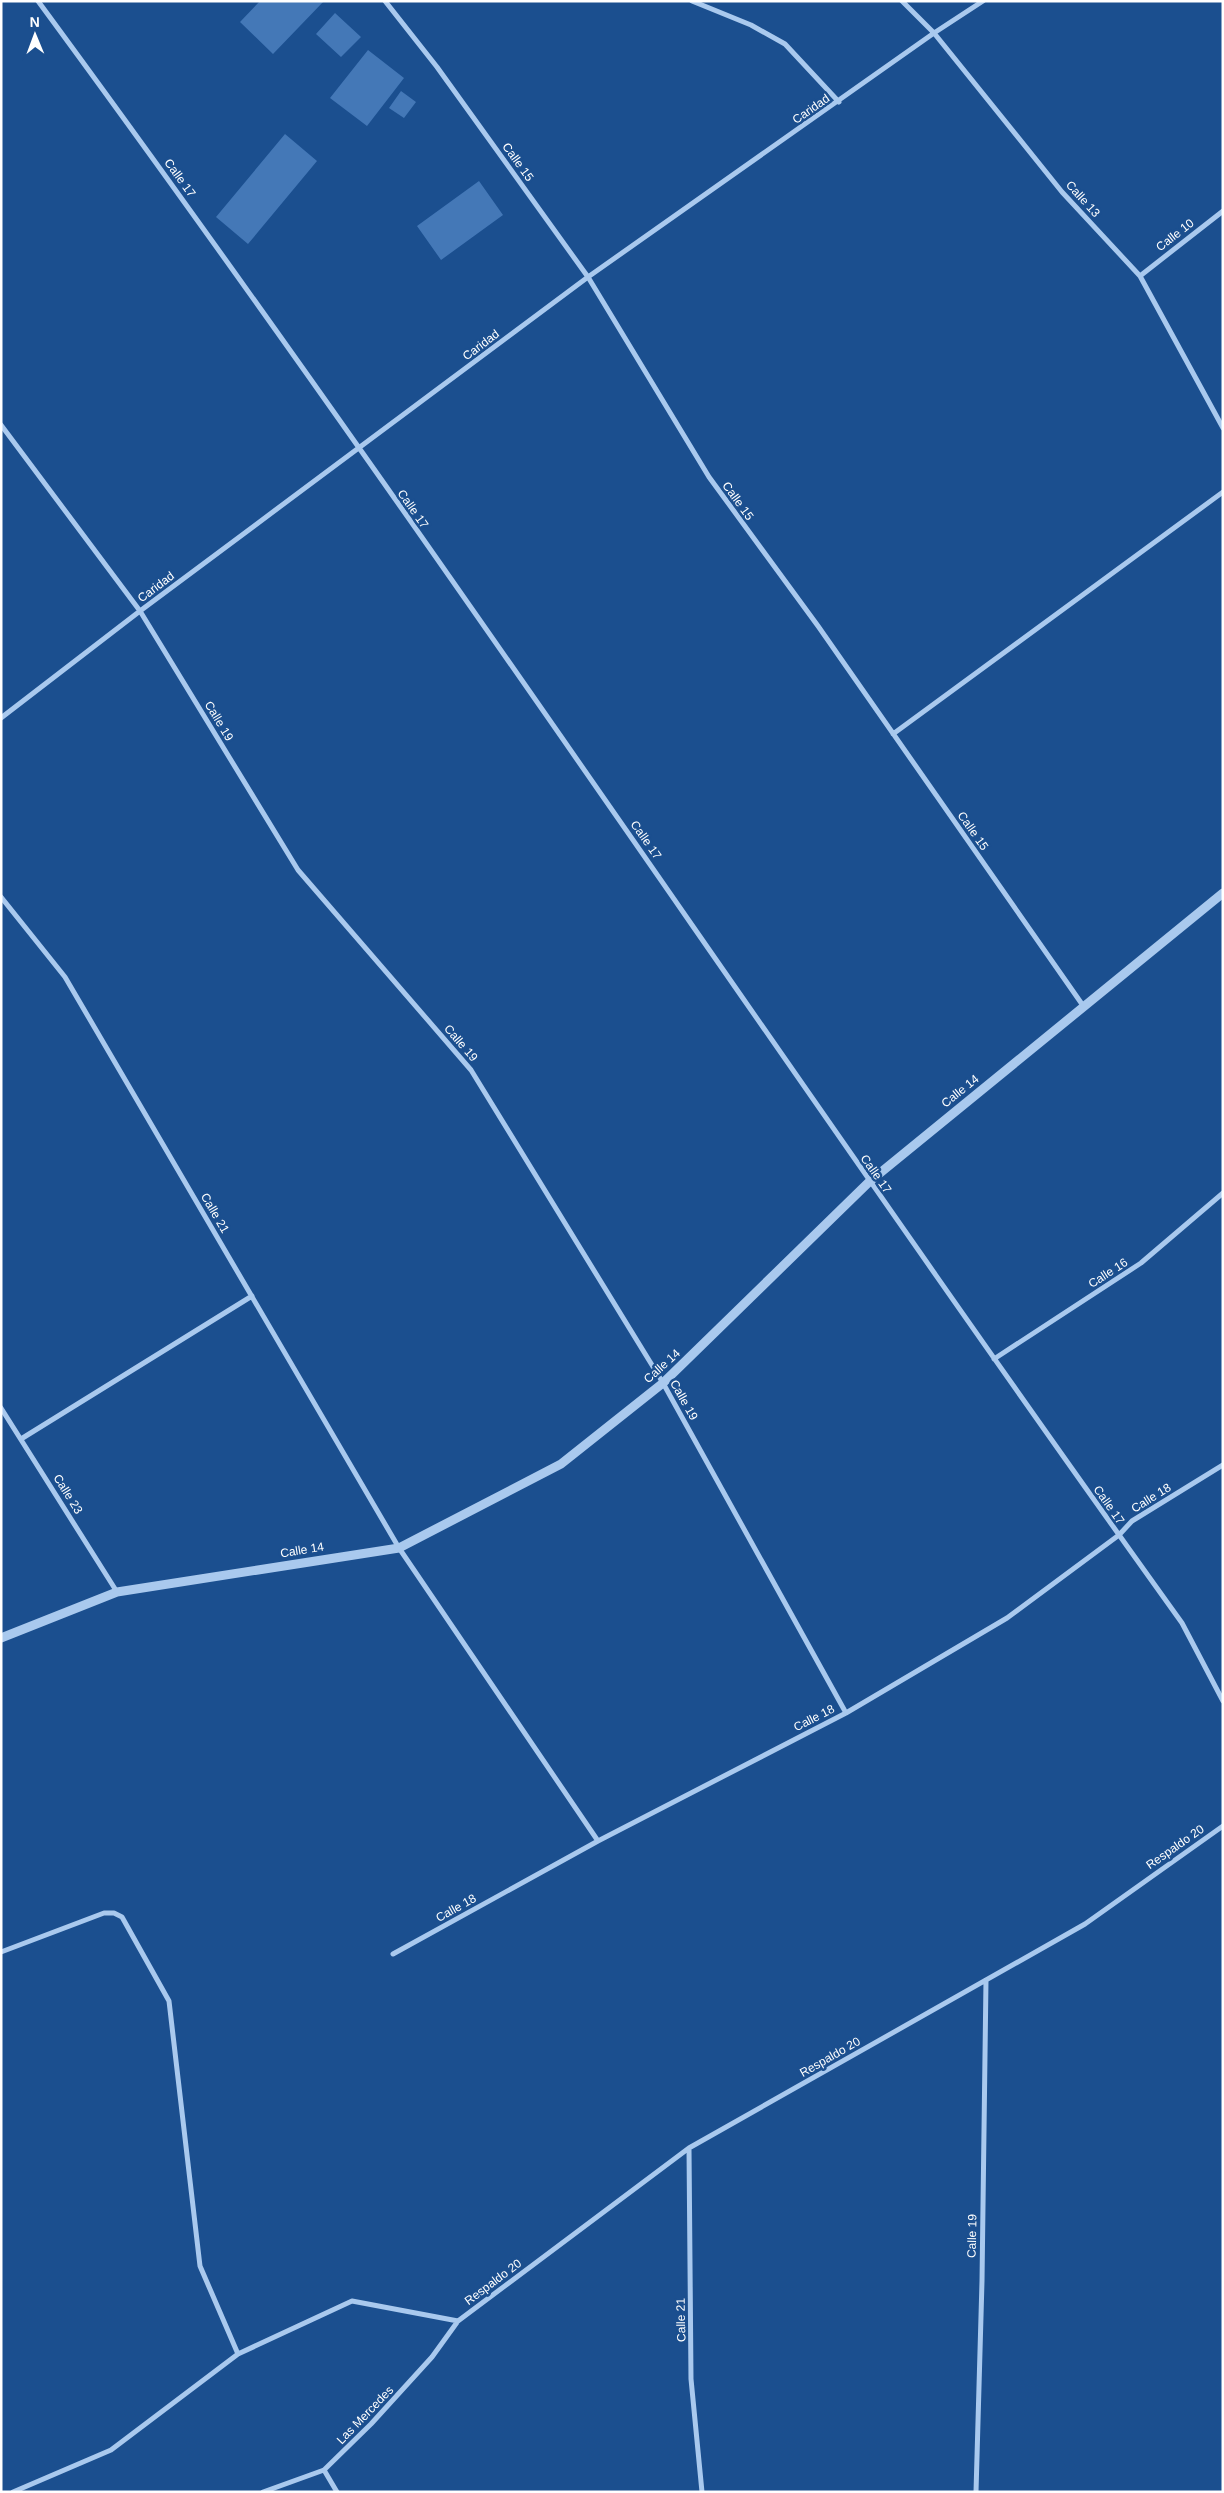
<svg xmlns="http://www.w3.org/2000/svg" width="1224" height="2493" viewBox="0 0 1224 2493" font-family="Arial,sans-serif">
<rect width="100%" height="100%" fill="#1b4f8f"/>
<path fill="#4478b7" d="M260 1H324L273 54 240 22Z
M335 13 361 37 341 57 316 34Z
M368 50 404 78 367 126 330 98Z
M401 91 416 102 404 118 389 108Z
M285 134 317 161 248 244 216 217Z
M479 181 503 215 441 260 417 226Z"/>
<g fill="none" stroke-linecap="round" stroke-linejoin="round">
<path stroke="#a9c9ee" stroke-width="5" d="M38 1C430 534 796 1085 1182 1623L1223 1701
M385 1 437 67 588 277 709 477 818 626 1084 1007
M692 1 751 25 785 44 839 102
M902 1 934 33 1062 192 1140 276 1223 428
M1140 276 1223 211
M1 425 140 611 298 870 471 1070 663 1383 846 1713
M1 718 140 611 588 277 934 33 983 1
M893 734 1223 492
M1 897 65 977 399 1548 598 1841
M994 1359 1141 1263 1223 1193
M1 1408 117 1592
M21 1439 252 1296
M1 1952 104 1913H114L122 1917 169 2001 200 2266 238 2354
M393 1954 598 1841 846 1713 1007 1618 1119 1535 1132 1521 1223 1465
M689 2148 691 2379 702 2492
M324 2470 337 2492
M13 2492 111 2450 238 2354 352 2301 458 2321
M263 2492 324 2470 371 2424 432 2357 458 2321 689 2148 1085 1924 1223 1826
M976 2492 982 2281 986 1980"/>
<path stroke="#a9c9ee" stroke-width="9" d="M1 1638 117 1592 399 1548 561 1464 663 1383 869 1182 1223 893"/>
</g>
<g text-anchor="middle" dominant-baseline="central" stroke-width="5" stroke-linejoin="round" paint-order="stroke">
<g font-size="12" fill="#fff" stroke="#1b4f8f">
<text transform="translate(811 109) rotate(-35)">Caridad</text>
<text transform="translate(518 162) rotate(54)">Calle 15</text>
<text transform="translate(180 178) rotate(54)">Calle 17</text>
<text transform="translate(1083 199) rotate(48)">Calle 13</text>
<text transform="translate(1175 235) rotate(-38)">Calle 10</text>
<text transform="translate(481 345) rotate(-37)">Caridad</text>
<text transform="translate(738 501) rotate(54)">Calle 15</text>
<text transform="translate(413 509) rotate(55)">Calle 17</text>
<text transform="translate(156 587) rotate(-37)">Caridad</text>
<text transform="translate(219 721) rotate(59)">Calle 19</text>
<text transform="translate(973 831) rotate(55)">Calle 15</text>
<text transform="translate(646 840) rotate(55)">Calle 17</text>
<text transform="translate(461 1043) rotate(49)">Calle 19</text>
<text transform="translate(960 1091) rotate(-39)">Calle 14</text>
<text transform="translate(876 1174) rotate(55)">Calle 17</text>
<text transform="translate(215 1213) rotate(60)">Calle 21</text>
<text transform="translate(1108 1273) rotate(-33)">Calle 16</text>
<text transform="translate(662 1366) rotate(-42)">Calle 14</text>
<text transform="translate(684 1400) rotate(61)">Calle 19</text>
<text transform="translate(68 1494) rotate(58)">Calle 23</text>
<text transform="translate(1151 1498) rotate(-32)">Calle 18</text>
<text transform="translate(1109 1505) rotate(55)">Calle 17</text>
<text transform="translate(302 1550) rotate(-9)">Calle 14</text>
<text transform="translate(814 1718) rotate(-27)">Calle 18</text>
<text transform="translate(1175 1847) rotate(-35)">Respaldo 20</text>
<text transform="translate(456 1908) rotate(-29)">Calle 18</text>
<text transform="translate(830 2057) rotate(-30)">Respaldo 20</text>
<text transform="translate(972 2236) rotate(-89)">Calle 19</text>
<text transform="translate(493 2282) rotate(-37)">Respaldo 20</text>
<text transform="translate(681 2320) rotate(-91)">Calle 21</text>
<text transform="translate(365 2415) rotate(-46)">Las Mercedes</text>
</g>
</g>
<rect width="1224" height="2493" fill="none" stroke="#ffffff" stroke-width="5"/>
<g transform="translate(35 35) rotate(359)" stroke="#1b4f8f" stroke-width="4" paint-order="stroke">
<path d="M0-4L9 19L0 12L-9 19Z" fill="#ffffff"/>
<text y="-8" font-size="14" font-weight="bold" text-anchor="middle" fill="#ffffff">N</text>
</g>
</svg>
